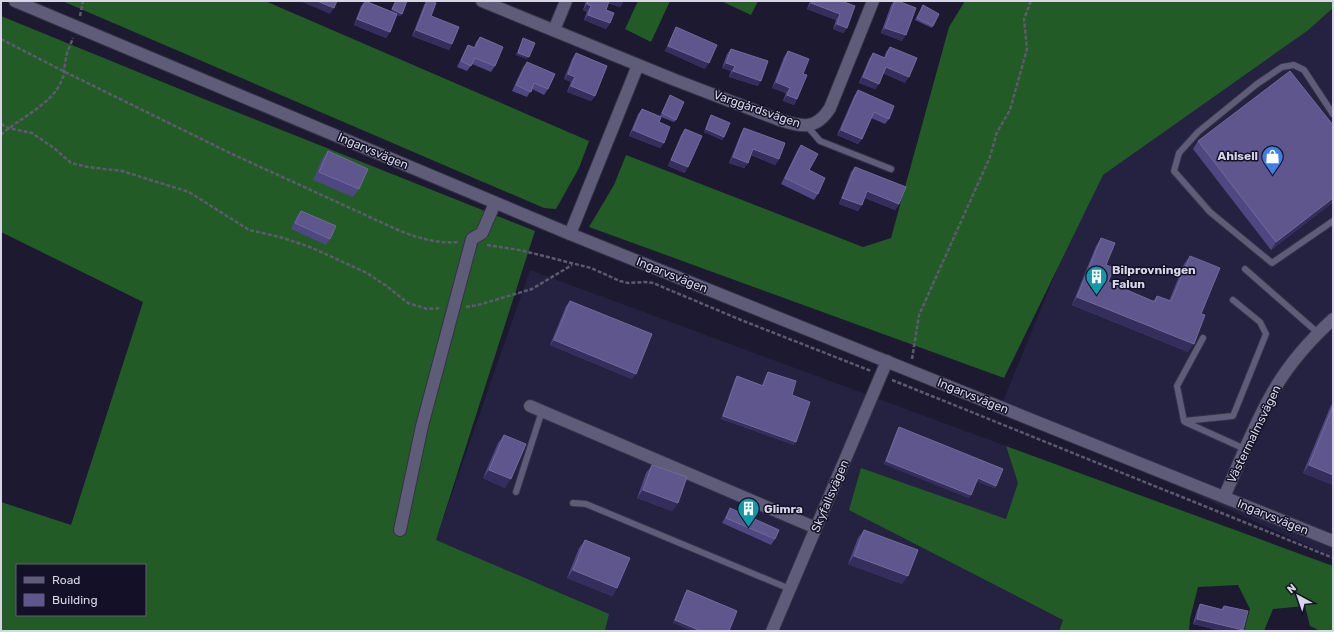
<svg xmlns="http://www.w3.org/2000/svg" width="1334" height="632" viewBox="0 0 1334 632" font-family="Rubik,sans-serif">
<rect width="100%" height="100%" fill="#1c1931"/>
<path fill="#252140" d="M1333 9V557L1001 406 1100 165 1299 29Z
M530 270 1006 446 1063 620 1059 631H404Z"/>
<path fill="#235b26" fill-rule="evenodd" d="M62 1H265L589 141 579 168 556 209 544 208Z
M638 1H670L651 42 625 29Z
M721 1H758L751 15Z
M965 1H1333V8L1307 31 1103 175 1004 378 589 227 614 185 626 155 863 247 891 238 949 27Z
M1 16 209 101 535 231 436 540 609 614 605 631H1V502L71 525 143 302 1 232ZM17 565H145V615H17Z
M1006 446 1333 566V631H1320L1310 626 1305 606 1273 609 1264 631H1244L1250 609 1238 585 1198 587 1190 619 1189 631H1059L1063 620 849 510 861 468 1006 519 1018 483Z"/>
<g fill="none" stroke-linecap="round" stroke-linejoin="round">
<defs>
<path id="lane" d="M1333 114 1304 70 1294 65 1282 67 1257 84 1198 132 1179 153 1174 171 1210 212 1272 263 1333 221
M807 126 820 141 891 169
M1245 269 1318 333
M1184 421 1233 416 1266 334 1260 322 1233 300
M1184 421 1177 386 1203 338
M1185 422 1245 449
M516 492 542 411
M573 503 586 504 790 589"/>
<path id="street" d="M482 1 675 80 777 119C800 126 815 132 830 108L873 1
M554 30 566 1
M570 234 638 65
M530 406 816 528
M1224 497C1239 464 1252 429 1270 397 1286 367 1308 342 1333 319
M400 530 422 426 472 239 482 233 495 203
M772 631 887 361"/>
<path id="secondary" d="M15 1 570 234 1333 541"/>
</defs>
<use href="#lane" stroke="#353246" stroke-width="8"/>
<use href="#street" stroke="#353246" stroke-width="14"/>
<use href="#secondary" stroke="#353246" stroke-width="14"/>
<path stroke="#5d5a70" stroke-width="2.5" stroke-dasharray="4 2" stroke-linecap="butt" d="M80 16 83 1
M1 39 65 72 232 154 398 230C418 238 438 244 459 242
M1 124 8 128 32 133 54 148 71 163 88 167 122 171 189 192 249 230 280 237 310 247 367 273 388 287 408 303 427 309 441 308
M1 135C19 118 51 105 61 82 65 74 64 67 66 58 67 51 71 44 73 38
M487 245 519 250 540 255 591 268 620 281 628 283 645 282 653 283 741 320 871 371
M466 307 478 305 532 289 572 265
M912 359 919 315 990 157 997 132 1010 110 1027 49 1024 19 1031 1
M892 380 1333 558"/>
<use href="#lane" stroke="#5e5c79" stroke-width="6"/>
<use href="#street" stroke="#5e5c79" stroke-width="12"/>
<use href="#secondary" stroke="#5e5c79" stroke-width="12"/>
</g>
<path fill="#4f4782" d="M365 1 391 11 395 1H407L402 14 400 16 397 15 390 32 386 38 354 25 361 6Z
M426 1H432L431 16 452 44 449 50 412 36 424 5Z
M586 1H624L620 7 608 3 606 10 610 23 606 29 584 20 587 12 583 10Z
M810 1H845L844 2 847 28 843 33 833 29 836 20 807 9Z
M894 1H898L902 41 881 33 891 5Z
M923 5 933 26 932 28 915 20Z
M676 27 705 69 665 51 673 33Z
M480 37 495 66 491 72 472 64 467 71 457 67 465 50 468 45 474 47 476 42Z
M523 38 527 59 516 55 522 41Z
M890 47 905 83 883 73 879 84 875 89 859 83 869 59 873 53 884 58 886 52Z
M731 49 758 86 729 77 731 71 722 68 727 54Z
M788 51 803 74 797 99 794 105 783 101 786 93 772 88 784 57Z
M576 53 595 96 591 101 567 92 571 82 564 79 572 59Z
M527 62 548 89 544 95 532 89 527 97 512 91 523 67Z
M858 90 889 119 885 124 871 118 862 139 858 144 837 135 854 96Z
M670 95 676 120 674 122 661 117 659 122 664 143 660 148 629 136 638 114 642 109 660 116Z
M711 115 724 137 722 140 704 132 709 118Z
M1333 125V202L1271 250 1193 149 1198 141Z
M744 128 779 159 775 165 751 155 748 163 744 168 729 163 741 133Z
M685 129V173L668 166 681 135Z
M801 145 818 194 814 200 781 184 797 151Z
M328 151 359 189 353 197 313 180 322 159Z
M855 167 899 204 895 210 865 198 858 211 839 204 851 172Z
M301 211 330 239 326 245 291 229 297 216Z
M1101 238 1106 265 1108 282 1153 301 1157 296 1169 301 1184 264 1190 256 1188 352 1072 305 1096 246Z
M570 301 632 379 550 345 566 306Z
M768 372 792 395 794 445 721 419 735 379 737 376 762 385 766 375Z
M1333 403V485L1303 473 1331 405Z
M899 427 996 486 994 488 977 481 969 498 884 464 897 430Z
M504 435 505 488 483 478 498 443Z
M652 465 678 503 672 511 637 498 646 473Z
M730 508 775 539 771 545 722 523 727 514Z
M864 530 902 584 848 564 858 538Z
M585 540 617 588 612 596 567 578 579 548Z
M687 590 737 611 673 623 685 593Z
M1200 604 1221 609 1224 606 1243 630 1242 631H1221L1193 624 1197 610Z"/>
<path fill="#352e5d" d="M300 1H317L334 8 330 14Z
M608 1H624L620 7 607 2Z
M811 3 840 14 836 20 807 9Z
M587 4 591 6 587 12 583 10Z
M392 9 402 14 400 16 390 12Z
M588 15 610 23 606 29 584 20Z
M357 19 390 32 386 38 354 25Z
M837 24 847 28 843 33 833 29Z
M885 28 906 35 902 41 881 33Z
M416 30 452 44 449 50 412 36Z
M668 46 709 63 705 69 665 51Z
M518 53 529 57 527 59 516 55Z
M726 63 735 66 731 71 722 68Z
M886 67 909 77 905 83 882 73Z
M733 71 761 81 758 86 729 77Z
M568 74 575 77 571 82 564 79Z
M863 77 879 84 875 89 859 83Z
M776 82 790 88 786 93 772 88Z
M571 86 595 96 591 101 567 92Z
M787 95 797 99 794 105 783 101Z
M706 129 724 137 722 140 704 132Z
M633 130 664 143 660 148 629 136Z
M841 130 862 139 858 144 837 135Z
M753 149 779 159 775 165 749 154Z
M733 157 748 163 744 168 729 163Z
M671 160 688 167 685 173 668 166Z
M867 191 899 204 895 210 863 197Z
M842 198 862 205 858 211 839 204Z
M1333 198V202L1271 250 1276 242Z
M1077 297 1194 344 1188 352 1072 305Z
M554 340 636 374 632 379 550 345Z
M723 416 796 442 794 445 721 419Z
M886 461 971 495 969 498 884 464Z
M1309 465 1333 475V485L1303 473Z
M489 470 511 479 505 488 483 478Z
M978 478 996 486 994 488 976 481Z
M643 490 678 503 672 511 637 498Z
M854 556 908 576 902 584 848 564Z
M573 570 617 588 612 596 567 578Z
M1197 619 1243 630 1242 631H1221L1193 624Z
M675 620 701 631H692L673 623Z"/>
<path fill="#5e568d" stroke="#716a9b" d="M317 1H337L334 8Z
M365 1 397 14 390 32 357 19Z
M396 1H407L402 14 392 9Z
M427 1H432L436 3 431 16 459 27 452 44 416 30Z
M588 1H609L606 10 614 13 610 23 588 15 591 6 587 4Z
M812 1H845L844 2 855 6 847 28 837 24 840 14 811 3Z
M895 1H898L916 8 906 35 885 28Z
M923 5 939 14 933 26 917 18Z
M676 27 717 45 709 63 668 46Z
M480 37 503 47 495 66 475 58 471 66 461 61 468 45 475 48Z
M523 38 535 43 529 57 518 53Z
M890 47 917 58 909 77 886 67 879 84 863 77 873 53 885 58Z
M731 49 768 61 761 81 733 71 735 66 726 63Z
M788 51 809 59 803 74 807 75 797 99 787 95 790 88 776 82Z
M576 53 607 66 595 96 571 86 575 77 568 74Z
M527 62 555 74 548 89 534 83 531 92 516 85Z
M1290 71 1333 125V198L1276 242 1198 141Z
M858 90 894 106 889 119 874 112 862 139 841 130Z
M670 95 684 102 676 120 662 113Z
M642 109 661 117 659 122 670 127 664 143 633 130Z
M711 115 730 123 724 137 706 129Z
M744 128 785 143 779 159 753 149 748 163 733 157Z
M685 129 702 136 688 167 671 160Z
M801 145 818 154 809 170 825 178 818 194 785 178Z
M328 151 368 169 359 189 319 172Z
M855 167 906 187 899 204 867 191 862 205 842 198Z
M301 211 336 226 330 239 295 223Z
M1101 238 1115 243 1106 265 1114 268 1108 282 1155 302 1157 296 1171 301 1190 256 1220 268 1201 314 1205 315 1194 344 1077 297Z
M570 301 652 334 636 374 554 340Z
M768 372 796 381 792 395 810 402 796 442 723 416 737 376 763 386Z
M1333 406V475L1309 465Z
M899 427 1003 469 996 486 978 478 971 495 886 461Z
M504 435 526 444 511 479 489 470Z
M652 465 687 477 678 503 643 490Z
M730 508 779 530 775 539 726 518Z
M864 530 918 550 908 576 854 556Z
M585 540 630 558 617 588 573 570Z
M687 590 737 611 729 631H701L675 620Z
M1200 604 1223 610 1224 606 1248 611 1243 630 1197 619Z"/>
<defs>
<symbol id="shop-pin" viewBox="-11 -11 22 30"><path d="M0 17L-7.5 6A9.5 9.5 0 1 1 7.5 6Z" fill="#3f7fe0" stroke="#131027"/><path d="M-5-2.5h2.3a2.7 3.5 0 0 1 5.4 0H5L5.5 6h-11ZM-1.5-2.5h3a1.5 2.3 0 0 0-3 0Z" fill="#fff"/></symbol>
<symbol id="building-pin" viewBox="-11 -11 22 30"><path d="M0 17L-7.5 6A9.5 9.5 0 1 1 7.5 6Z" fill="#0f9aa8" stroke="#131027"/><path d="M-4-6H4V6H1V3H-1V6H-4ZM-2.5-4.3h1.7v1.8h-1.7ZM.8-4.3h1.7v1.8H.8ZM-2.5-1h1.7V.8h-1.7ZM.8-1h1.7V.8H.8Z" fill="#fff"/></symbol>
</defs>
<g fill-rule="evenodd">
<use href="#shop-pin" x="1260" y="144" width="25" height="34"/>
<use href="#building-pin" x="1084" y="264" width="25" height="34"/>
<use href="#building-pin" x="736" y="496" width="25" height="34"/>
</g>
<g text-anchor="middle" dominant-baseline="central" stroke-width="3" stroke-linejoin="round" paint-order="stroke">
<g font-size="12" fill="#d7d6e7" stroke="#131027">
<text transform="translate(757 109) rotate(19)">Varggårdsvägen</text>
<text transform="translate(373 151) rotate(23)">Ingarvsvägen</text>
<text transform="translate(672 275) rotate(22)">Ingarvsvägen</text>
<text transform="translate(973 396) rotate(22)">Ingarvsvägen</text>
<text transform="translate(1254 434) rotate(-64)">Västermalmsvägen</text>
<text transform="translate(830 496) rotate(-67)">Skyfallsvägen</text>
<text transform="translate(1273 517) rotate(22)">Ingarvsvägen</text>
</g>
<g font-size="12" font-weight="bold" fill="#d7d6e7" stroke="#131027" text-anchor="start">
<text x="1258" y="156" text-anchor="end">Ahlsell</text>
<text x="1112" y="270">Bilprovningen<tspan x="1112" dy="14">Falun</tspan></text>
<text x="764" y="509">Glimra</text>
</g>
</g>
<rect width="1334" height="632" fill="none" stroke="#d7d6e7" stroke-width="4"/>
<rect x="16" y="564" width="130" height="52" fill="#131027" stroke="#615f74"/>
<rect x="24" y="577" width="20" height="6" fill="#5e5c79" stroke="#615f74"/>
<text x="52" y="584" font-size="12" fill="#d7d6e7">Road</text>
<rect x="24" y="594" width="20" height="12" fill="#5e568d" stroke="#615f74"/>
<text x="52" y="604" font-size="12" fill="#d7d6e7">Building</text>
<g transform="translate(1298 596) rotate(320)" stroke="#131027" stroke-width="3" paint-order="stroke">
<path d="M0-3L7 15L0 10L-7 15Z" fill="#d7d6e7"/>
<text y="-6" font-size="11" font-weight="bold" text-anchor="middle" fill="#d7d6e7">N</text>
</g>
</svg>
